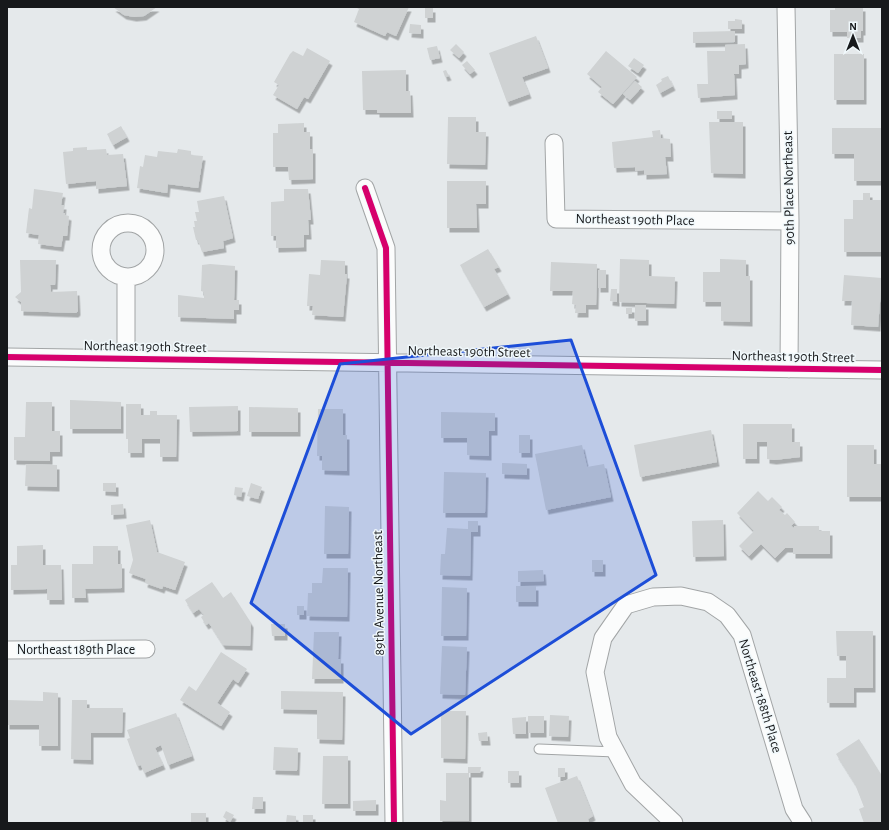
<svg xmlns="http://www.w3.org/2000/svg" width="889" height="830" viewBox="0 0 889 830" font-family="'Alegreya Sans',sans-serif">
<defs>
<filter id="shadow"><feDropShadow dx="2.5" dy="4.5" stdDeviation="0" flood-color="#0004"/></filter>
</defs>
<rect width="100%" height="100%" fill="#e5e9eb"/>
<path fill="#cfd2d3" filter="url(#shadow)" d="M113 7H157L144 16 134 17 124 15Z
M355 7H409L396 36 387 32 385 36 354 22 359 9Z
M835 7H863V31H861V38H847V32H830V10H835Z
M425 8H433V18H425Z
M735 19 742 20V29H728V21H735Z
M410 24 421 25V34L409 33Z
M735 31V42L693 43V32Z
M536 36 548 68 522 77 529 94 507 102 489 53Z
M456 44 464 52 459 58 450 50Z
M745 44 746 64 739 65V74H734L735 95 698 98 697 84H708L707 51H725V45Z
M437 46 440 58 430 60 427 48Z
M307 48 330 61 308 99 304 97 297 109 273 95 279 85 274 82 290 54 293 51 303 56Z
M606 51 637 77 613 104 598 92 602 87 587 74Z
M834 54H864V100H834Z
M634 58 644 65 638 73 628 66Z
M467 61 475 70 470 74 462 65Z
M406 70V91H410L411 113H377V110H363L362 71Z
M446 70 449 76 445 77 443 71Z
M668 76 673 86 660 93 656 85 662 81 661 79Z
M635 81 642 87 630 100 623 94Z
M717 111H732V119H717Z
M448 117H476V132H486L485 165 447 164Z
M709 122H743V174L711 173Z
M304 123V132H310V149H313V179L289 180 288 167H273V133H278V124Z
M121 126 127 137 113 145 107 134Z
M832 128H882V181H854V154H832Z
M660 130 661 138 670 139 671 157H665L667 174 644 175V170L635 171V167L614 168 612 142 653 137 652 131Z
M87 147V150L106 149 107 155 123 154 127 186 96 189V181L66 184 63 152 73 151V148Z
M178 149 191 151V155L203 156 198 188 168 184 167 193 137 188 140 166 143 167 145 155 157 157 158 151 177 153Z
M447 181H486V204H476L477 228H447Z
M34 189 63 193 61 205H64L63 213H65V215L69 216 67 236H63L61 247 38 244 39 235 26 233 29 208 32 209Z
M284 189H308L311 220H308L309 235H304V247L276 248V236H271V202L284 201Z
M863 193H870V200H882V252H844V219H853V200H863Z
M224 196 233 238 223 241 224 248 202 252 198 240H196L193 227H195L194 221H197L195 212H199L197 201Z
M488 249 499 267 494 269 508 294 484 307 460 265Z
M620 259 649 260V276L675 277 674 304 619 302Z
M720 259 746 260V276H750V322L721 321V302H703V272H720Z
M20 260H56L55 285H50L51 292 77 291 78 311 76 313 21 311V302L15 297 21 292Z
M321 260 345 261V274H347L343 317 312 315 313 306H307L309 274 320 275Z
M551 262 597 264 596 305H586V313H575L576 305 572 304 573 291H550Z
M210 264 235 266 234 300H239V310H234V319L178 317V295L204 298V292L201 291 202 265Z
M598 270H606V288H598Z
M844 275 882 278 878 327 851 325 852 301H842Z
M611 289H617V302L610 301Z
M635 305H646V321H635Z
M626 308H632V314H626Z
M70 400 121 402V429H70Z
M26 402H52V431H60V452H50V461L14 460V437H25Z
M126 404H141V415H150V411H157V415H177L176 457H160V439H142V453H128V439H126Z
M238 406V431L190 432 189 407Z
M249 407 298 408V432H249Z
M318 409H343V435H347V471L322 470V456H317Z
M441 412 495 413V431H489V456L467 455V438H441Z
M743 424H792V442H800V457L774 460 767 459V442H757V459H743Z
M711 430 717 462 640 477 634 445Z
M519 435H530V453H519Z
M582 445 587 467 604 464 611 497 546 510 535 454Z
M847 445H874V464H882V497H847Z
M502 463 527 464V475L502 474Z
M26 464 57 465V487L25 486Z
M444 472 486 473 485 513H443Z
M103 483H116V492L103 491Z
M251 483 262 487 258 499 247 496Z
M235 487 243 488 241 497 234 495Z
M758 491 768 501 772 497 782 507 779 510 785 515 787 513 795 522 791 526 794 528V526H819V531H830V554H793V548H785L775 558 761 544 749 556 739 546 754 531 737 513Z
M123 504 124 514 111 515V505Z
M325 506 349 507 348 554H324Z
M150 520 157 552 185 562 175 590 163 586 162 589 145 583 146 579 129 573 133 560 126 525Z
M723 520 724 556 693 557 692 521Z
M468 521H478V532H471L470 576 440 575 441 554H445L447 528 468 529Z
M43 545V565H61L62 600H47V589L11 590V565H17V546Z
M93 546H118V564H122V588L85 589 86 598H72V564H93Z
M592 560H603V572H592Z
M323 568H348L347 617 307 616 308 593H312V583H322Z
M543 570 544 581 518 582V571Z
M212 582 223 598 231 592 251 623 250 646 223 645 209 623 206 625 201 617 204 615 199 609 193 613 185 600Z
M516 586H536V602H516Z
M442 587 467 588 466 636H441Z
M297 606H304V615H297Z
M271 624H285V636H272Z
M836 631H873V688H854V703H827V678H846V656H837Z
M314 632H339L338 659H341V679H312Z
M442 646 467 647 465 695 440 694Z
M221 652 247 669 238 683 233 679 217 703 230 712 221 726 180 700 189 686 196 691Z
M281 691 343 692 342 740 317 739V710L281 709Z
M43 692 58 693V746H39V725H7V700L43 701Z
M72 700H87V708H123L122 733H91V760L71 759Z
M441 711H466L465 759 441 758Z
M176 713 192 756 168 765 161 745 155 748 163 765 144 773 141 765 137 766 127 739 130 738 127 730Z
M550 715 569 716 568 737 549 736Z
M528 716H544V733H528Z
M526 717V734H513L512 718Z
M487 732 488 741H479L478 733Z
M859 739 882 776V821L877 823H864L859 809 864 807 855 784 836 754Z
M274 747 298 748 297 771 273 770Z
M323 756H348V804H322Z
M468 767H481L480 773H468Z
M558 768H565V777H558Z
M508 771H519V783H508Z
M446 773H469V821H440V800L446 801Z
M577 776 593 816 588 819 589 823H558L545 788Z
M253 797H263V809H252Z
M376 800V811H353V801Z
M226 811 234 815 230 822 223 817Z
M191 813H206V823H191Z
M287 815 296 816V823H286Z
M303 815H313V823H303Z"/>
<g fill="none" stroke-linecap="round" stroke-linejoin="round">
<defs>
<path id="service" d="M539 749 616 752"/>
<path id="minor" d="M786 7 790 221 789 369
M554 143 556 219 790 221
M365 188 386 248 394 823
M101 250a27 27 0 1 1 54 0a27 27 0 1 1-54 0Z
M7 357 882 370
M126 359V277
M7 650 146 649
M674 823 633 784 608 737 595 672 603 638 626 605 653 597 681 596 708 602 727 615 742 635 794 809 803 823"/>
</defs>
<use href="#service" stroke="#a2a5a6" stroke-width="11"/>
<use href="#minor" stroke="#a2a5a6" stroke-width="19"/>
<use href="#service" stroke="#fbfcfc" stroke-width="9"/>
<use href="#minor" stroke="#fbfcfc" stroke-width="17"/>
<defs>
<path id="cycleway" d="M365 188 386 248 394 823
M7 357 882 370"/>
</defs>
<use href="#cycleway" stroke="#f0f8fb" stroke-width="8"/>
<use href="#cycleway" stroke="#d6006c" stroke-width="6"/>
</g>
<path fill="#1d4ed8" fill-opacity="0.2" stroke="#1d4ed8" stroke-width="3" stroke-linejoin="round" d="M571 340 656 575 411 734 251 603 340 364Z"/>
<g text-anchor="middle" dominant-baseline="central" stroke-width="3" stroke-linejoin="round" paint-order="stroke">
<g font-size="14" fill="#17191b" stroke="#f0f8fb">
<text transform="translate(789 188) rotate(-91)">90th Place Northeast</text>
<text transform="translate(635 220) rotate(1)">Northeast 190th Place</text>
<text transform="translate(145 347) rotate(1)">Northeast 190th Street</text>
<text transform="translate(469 352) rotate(1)">Northeast 190th Street</text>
<text transform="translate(793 357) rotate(1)">Northeast 190th Street</text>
<text transform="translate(379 593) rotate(-91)">89th Avenue Northeast</text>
<text x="76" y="650">Northeast 189th Place</text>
<text transform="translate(760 696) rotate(73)">Northeast 188th Place</text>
</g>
</g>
<rect width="889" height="830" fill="none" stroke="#17191b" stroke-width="16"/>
<g transform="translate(853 36)" stroke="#f0f8fb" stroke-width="3" paint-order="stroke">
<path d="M0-3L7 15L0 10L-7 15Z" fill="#17191b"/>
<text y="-6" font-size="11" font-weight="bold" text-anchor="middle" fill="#17191b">N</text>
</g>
</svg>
